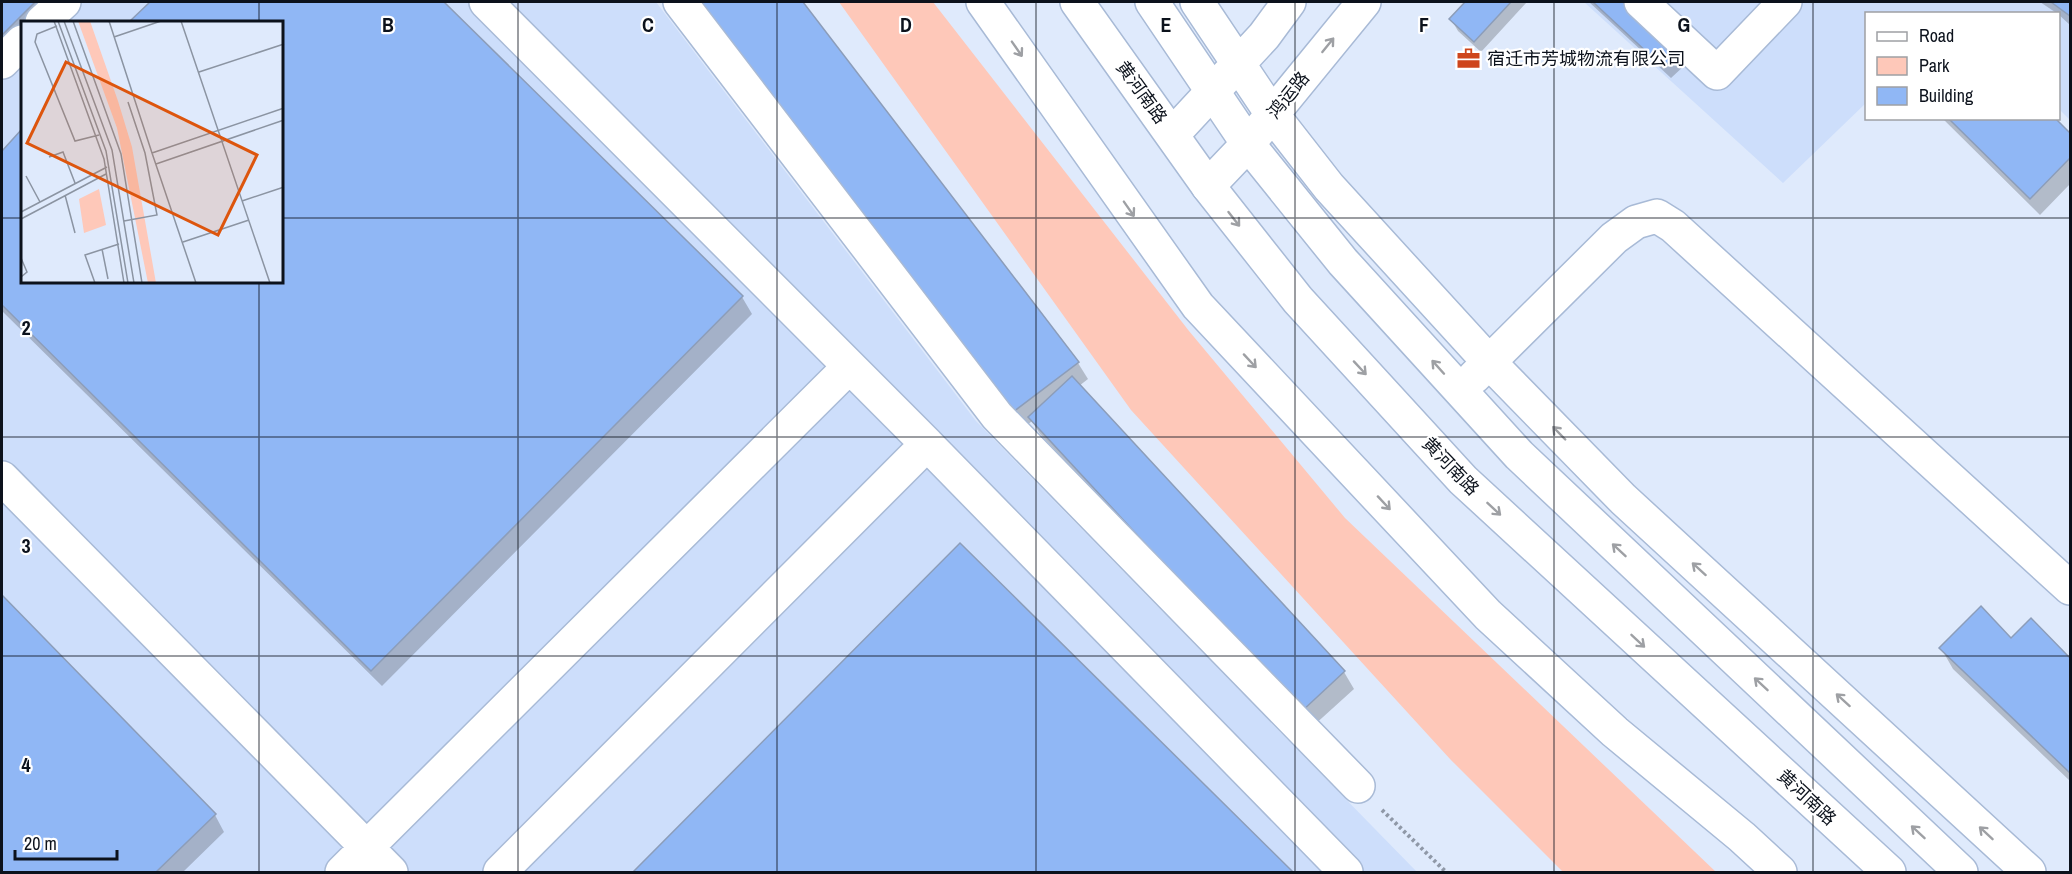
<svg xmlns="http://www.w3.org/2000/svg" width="2072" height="874" viewBox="0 0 2072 874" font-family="'Archivo Narrow','Noto Sans SC',sans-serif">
<rect width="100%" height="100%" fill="#dfeafc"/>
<path fill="#cddefb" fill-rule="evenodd" d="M2 2H656L976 421 1417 872H2ZM22 22H282V282H22Z
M1584 2H2070V120L2059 109 2058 14H1866V103L1783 183Z"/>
<path fill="#fec8b9" d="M839 2H933L1189 331 1345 518 1716 872H1563L1450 759 1131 410Z"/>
<path fill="#0003" d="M2 2H62L40 22H22V40L2 61Z
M152 2H442L742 297 752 314 382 686 2 311V153L22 132V282H282V22H131Z
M698 2H801L1078 363 1088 379 1079 386 1344 672 1354 689 1312 727 1040 434 1032 421 1024 428Z
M1467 2H1527L1481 52 1458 31 1451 19Z
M1589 2H1621L1677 54 1684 66 1671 78Z
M2040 2H2070V25L2058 14Z
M1942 118H2053L2070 136V184L2040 215Z
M960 546 1291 872H635Z
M2 597 215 815 224 832 183 872H2Z
M2031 620 2070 660V781L1953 669 1941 648 2011 640Z"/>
<path fill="#90b7f5" stroke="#8c9db9" stroke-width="1.5" d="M2 2H35L2 35Z
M150 2H444L743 296 371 671 2 305V151L22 129V282H282V22H129Z
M698 2H803L1079 362 1013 412Z
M1465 2H1511L1474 42 1449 19Z
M1593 2H1623L1678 53 1664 68Z
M2051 2H2070V16Z
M1948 118H2055L2070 133V158L2030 199Z
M1072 376 1345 671 1301 712 1028 417Z
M960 543 1293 872H633Z
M2 595 216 814 156 872H2Z
M1981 606 2011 638 2031 618 2070 658V773L1939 648Z"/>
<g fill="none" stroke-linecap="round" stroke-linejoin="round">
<defs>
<path id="minor" d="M486 2 927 444
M680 2 997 416 1358 786
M983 2 1198 306 1488 615 1615 732 1742 837 1780 872
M1197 2 1272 114 1329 187 1489 362 1623 499 2029 872
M1641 2 1717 73 1785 2
M42 22 64 2
M2 62 22 42
M1173 134 1264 36 1289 2
M1208 186 1248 144 1364 2
M1474 377 1614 238 1636 222 1657 216 1673 226 2070 588
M2 478 391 872
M342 872 849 367
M500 872 927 444 1346 872"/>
<path id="major" d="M1077 2 1208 186 1298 300 1463 480 1889 872
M1152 2 1248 144 1343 262 1519 455 1961 872"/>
</defs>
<use href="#minor" stroke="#a8bad6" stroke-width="36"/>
<use href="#major" stroke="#a8bad6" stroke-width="36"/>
<path stroke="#8f98a7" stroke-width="4" stroke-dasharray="3 3" stroke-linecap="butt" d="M1382 810 1446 872"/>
<use href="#minor" stroke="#fff" stroke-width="33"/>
<use href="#major" stroke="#fff" stroke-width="33"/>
</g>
<defs><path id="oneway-shaft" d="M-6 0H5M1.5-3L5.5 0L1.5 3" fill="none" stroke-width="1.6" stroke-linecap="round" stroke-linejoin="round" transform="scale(1.5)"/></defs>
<g stroke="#9ea0a4">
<use href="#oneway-shaft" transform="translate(1328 45) rotate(-51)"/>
<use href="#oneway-shaft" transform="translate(1017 49) rotate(55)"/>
<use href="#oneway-shaft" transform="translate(1129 209) rotate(55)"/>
<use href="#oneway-shaft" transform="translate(1234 219) rotate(52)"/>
<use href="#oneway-shaft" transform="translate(1250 361) rotate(47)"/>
<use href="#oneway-shaft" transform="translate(1438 367) rotate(-132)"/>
<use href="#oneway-shaft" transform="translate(1360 368) rotate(47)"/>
<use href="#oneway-shaft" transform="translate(1559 433) rotate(-134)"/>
<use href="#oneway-shaft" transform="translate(1384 503) rotate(47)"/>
<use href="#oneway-shaft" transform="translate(1494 509) rotate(43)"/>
<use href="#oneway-shaft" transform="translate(1619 550) rotate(-137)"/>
<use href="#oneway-shaft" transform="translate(1699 569) rotate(-138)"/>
<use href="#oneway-shaft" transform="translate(1638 641) rotate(43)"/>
<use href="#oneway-shaft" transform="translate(1761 684) rotate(-137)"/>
<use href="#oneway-shaft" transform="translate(1843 700) rotate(-138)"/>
<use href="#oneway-shaft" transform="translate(1918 832) rotate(-137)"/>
<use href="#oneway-shaft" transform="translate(1986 833) rotate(-137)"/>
</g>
<path fill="none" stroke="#0c121c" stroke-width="1.5" stroke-opacity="0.55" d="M259 2V22M518 2V872M777 2V872M1036 2V872M1295 2V872M1554 2V872M1813 2V872M2 218H22M282 218H2070M259 282V872M2 437H2070M2 656H2070"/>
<defs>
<symbol id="office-bare" viewBox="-9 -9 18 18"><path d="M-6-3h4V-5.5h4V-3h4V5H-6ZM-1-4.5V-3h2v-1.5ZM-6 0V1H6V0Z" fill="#ce451b" stroke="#fff" stroke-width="2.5" paint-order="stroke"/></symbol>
</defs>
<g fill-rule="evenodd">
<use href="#office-bare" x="1452" y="42" width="33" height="33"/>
</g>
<g text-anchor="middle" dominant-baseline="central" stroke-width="4.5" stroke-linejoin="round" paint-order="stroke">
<g font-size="18" fill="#0c121c" stroke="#fff" text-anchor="start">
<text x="1487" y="58">宿迁市芳城物流有限公司</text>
</g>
<g font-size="18" fill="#0c121c" stroke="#fff">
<text transform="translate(1142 92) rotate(54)">黄河南路</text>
<text transform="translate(1288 95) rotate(-51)">鸿运路</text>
<text transform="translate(1451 466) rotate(46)">黄河南路</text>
<text transform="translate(1807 797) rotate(43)">黄河南路</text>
</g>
</g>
<g transform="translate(21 21)">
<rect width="262" height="262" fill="#dfeafc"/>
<path d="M57 0H69L97 80 111 126 135 262H127L96 107ZM78 168 85 204 63 212 58 178Z" fill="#fec8b9"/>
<path fill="none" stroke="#8b94a2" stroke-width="1.5" d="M33 0 83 138 103 262M37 0 85 130 107 262M43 0 91 129 113 262M52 0 100 133 121 262M88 0 131 132 263 87M160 0 249 262M36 5 16 13 14 21 54 120 78 114M93 16 140 0M178 51 263 23M131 132 175 262M28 136 42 131 54 162M135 143 263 99M5 155 19 181M44 174 54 212M221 180 263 166M0 191 86 146M0 198 85 153M103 200 136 194 124 132 107 81M162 221 228 199M81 228 87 258M0 237 6 251 0 256M74 262 64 234 98 223"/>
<path fill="#dd550d" fill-opacity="0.15" stroke="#dd550d" stroke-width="3" d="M45 41 236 134 197 214 6 122Z"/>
<rect width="262" height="262" fill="none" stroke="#0c121c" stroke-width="3"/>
</g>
<g font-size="20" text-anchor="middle" font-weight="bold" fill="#0c121c" stroke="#fff" stroke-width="4.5" stroke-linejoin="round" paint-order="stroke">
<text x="388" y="32">B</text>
<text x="648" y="32">C</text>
<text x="906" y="32">D</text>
<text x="1166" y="32">E</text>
<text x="1424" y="32">F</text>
<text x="1684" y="32">G</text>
<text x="26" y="335">2</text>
<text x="26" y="553">3</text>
<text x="26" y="772">4</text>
</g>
<rect width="2072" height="874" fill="none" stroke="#0c121c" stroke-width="6"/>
<rect x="1865" y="12" width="195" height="108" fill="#ffffff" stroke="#9ea0a4" stroke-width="1.5"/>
<rect x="1877" y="32" width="30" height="9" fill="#ffffff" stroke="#9ea0a4" stroke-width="1.5"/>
<text x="1919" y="42" font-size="18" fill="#0c121c">Road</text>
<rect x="1877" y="57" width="30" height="18" fill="#fec8b9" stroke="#9ea0a4" stroke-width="1.5"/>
<text x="1919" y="72" font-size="18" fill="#0c121c">Park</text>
<rect x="1877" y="87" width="30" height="18" fill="#90b7f5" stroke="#9ea0a4" stroke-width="1.5"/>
<text x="1919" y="102" font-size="18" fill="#0c121c">Building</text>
<path d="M15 850v9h102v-9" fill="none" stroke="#0c121c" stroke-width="3"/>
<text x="24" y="850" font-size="18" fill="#0c121c" stroke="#ffffff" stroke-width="4.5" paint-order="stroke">20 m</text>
</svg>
